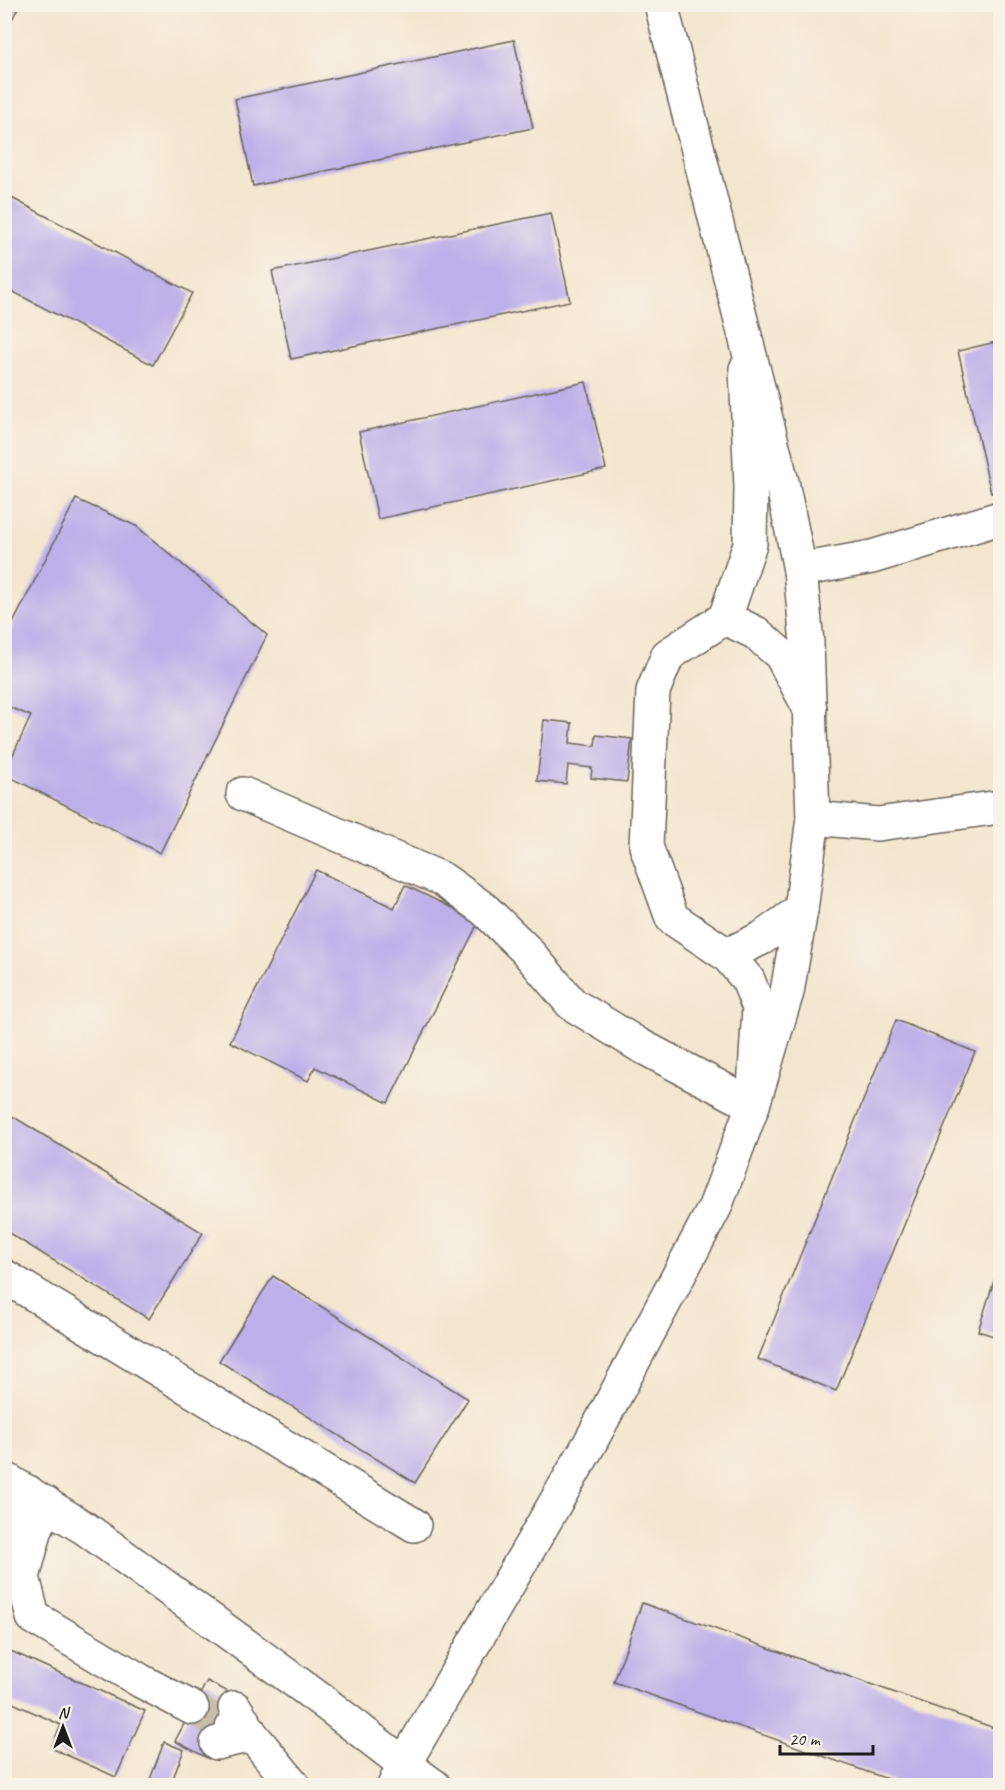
<svg xmlns="http://www.w3.org/2000/svg" width="1005" height="1790" viewBox="0 0 1005 1790" font-family="Caveat,sans-serif">
<rect width="100%" height="100%" fill="#f7f3e8"/>
<filter id="ink" filterUnits="userSpaceOnUse"><feTurbulence type="fractalNoise" baseFrequency=".0167" numOctaves="2"/><feDisplacementMap in="SourceGraphic" scale="12" xChannelSelector="R" yChannelSelector="G"/><feConvolveMatrix kernelMatrix="1 2 1 2 8 2 1 2 1" color-interpolation-filters="sRGB"/></filter>
<filter id="wash" filterUnits="userSpaceOnUse"><feTurbulence type="fractalNoise" baseFrequency=".008" numOctaves="4" result="noise"/><feDisplacementMap in="SourceGraphic" scale="24" xChannelSelector="R" yChannelSelector="G"/><feGaussianBlur stdDeviation="1.35" result="paint"/><feColorMatrix in="noise" values="0 0 0 0 0 0 0 0 0 0 0 0 0 0 0 0 0 1.4 0 .05"/><feComposite in="paint" operator="in"/></filter>
<g filter="url(#wash)">
<rect width="100%" height="100%" fill="#f4e6ce"/>
<g id="blocks">
<path fill="#bdafe9" d="M4 4H20L4 35Z
M213 4H242V6L214 11Z
M514 40 533 128 253 186 235 99Z
M4 194 192 293 153 365 4 287Z
M551 213 570 301 291 359 272 271Z
M1000 341V491L991 493 958 351Z
M586 382 606 469 378 519 359 432Z
M76 499 136 526 267 635 160 853 4 774 31 716 4 705V641Z
M544 720 572 723 570 743 595 746 596 735 632 739 627 782 591 778 592 768 568 765 566 784 537 781Z
M316 870 394 908 405 885 479 921 388 1103 315 1067 308 1081 230 1042Z
M896 1020 975 1052 836 1391 758 1359Z
M4 1111 203 1233 149 1319 4 1230Z
M1000 1262V1338L978 1331Z
M273 1276 468 1399 415 1483 219 1361Z
M642 1603 1000 1730V1786H907L614 1682Z
M4 1648 145 1711 116 1777 51 1748 61 1725 4 1699Z
M207 1681 240 1698 209 1759 175 1741Z
M164 1742 184 1750 170 1786H158L149 1782Z"/>
</g>
</g>
<g filter="url(#ink)">
<use href="#blocks" fill-opacity="0" stroke="#68635a" stroke-width="1.5"/>
<g fill="none" stroke-linecap="round" stroke-linejoin="round">
<path stroke="#c9beaa" stroke-width="33" stroke-dasharray="33 16" stroke-linecap="butt" d="M192 1708 226 1726"/>
<defs>
<path id="minor" d="M800 570 872 557 1000 518
M725 618 756 633 781 655 810 709
M243 794 442 879 484 909 525 949 572 1004 639 1045 753 1105 759 1008 748 980 727 955 672 918 646 846 653 691 668 655 725 618 750 544 751 487 746 369
M813 818 878 824 1000 807
M727 955 762 938 801 910
M4 1276 414 1525
M46 1503 35 1532 23 1577 33 1617 141 1681 192 1708
M4 1541 28 1492
M232 1728 252 1735 235 1708
M217 1743 252 1735 294 1786
M394 1786 404 1764 434 1786"/>
<path id="major" d="M4 1478 86 1529 325 1703 404 1764 590 1443 715 1207 753 1105 787 992 801 910 813 818 807 643 800 570 782 482 661 4"/>
</defs>
<use href="#minor" stroke="#68635a" stroke-width="36"/>
<use href="#major" stroke="#68635a" stroke-width="36"/>
<use href="#minor" stroke="#fff" stroke-width="33"/>
<use href="#major" stroke="#fff" stroke-width="33"/>
</g>
</g>
<rect width="1005" height="1790" fill="none" stroke="#f7f3e8" stroke-width="24"/>
<g transform="translate(63 1727)" stroke="#f7f3e8" stroke-width="4.5" paint-order="stroke">
<path d="M0-4.5L10 22L0 15L-10 22Z" fill="#1c1c1c"/>
<text y="-9" font-size="16" font-weight="bold" text-anchor="middle" fill="#1c1c1c">N</text>
</g>
<path d="M780 1745v9h93v-9" fill="none" stroke="#1c1c1c" stroke-width="3"/>
<text x="789" y="1745" font-size="18" fill="#1c1c1c" stroke="#f7f3e8" stroke-width="4.5" paint-order="stroke">20 m</text>
</svg>
